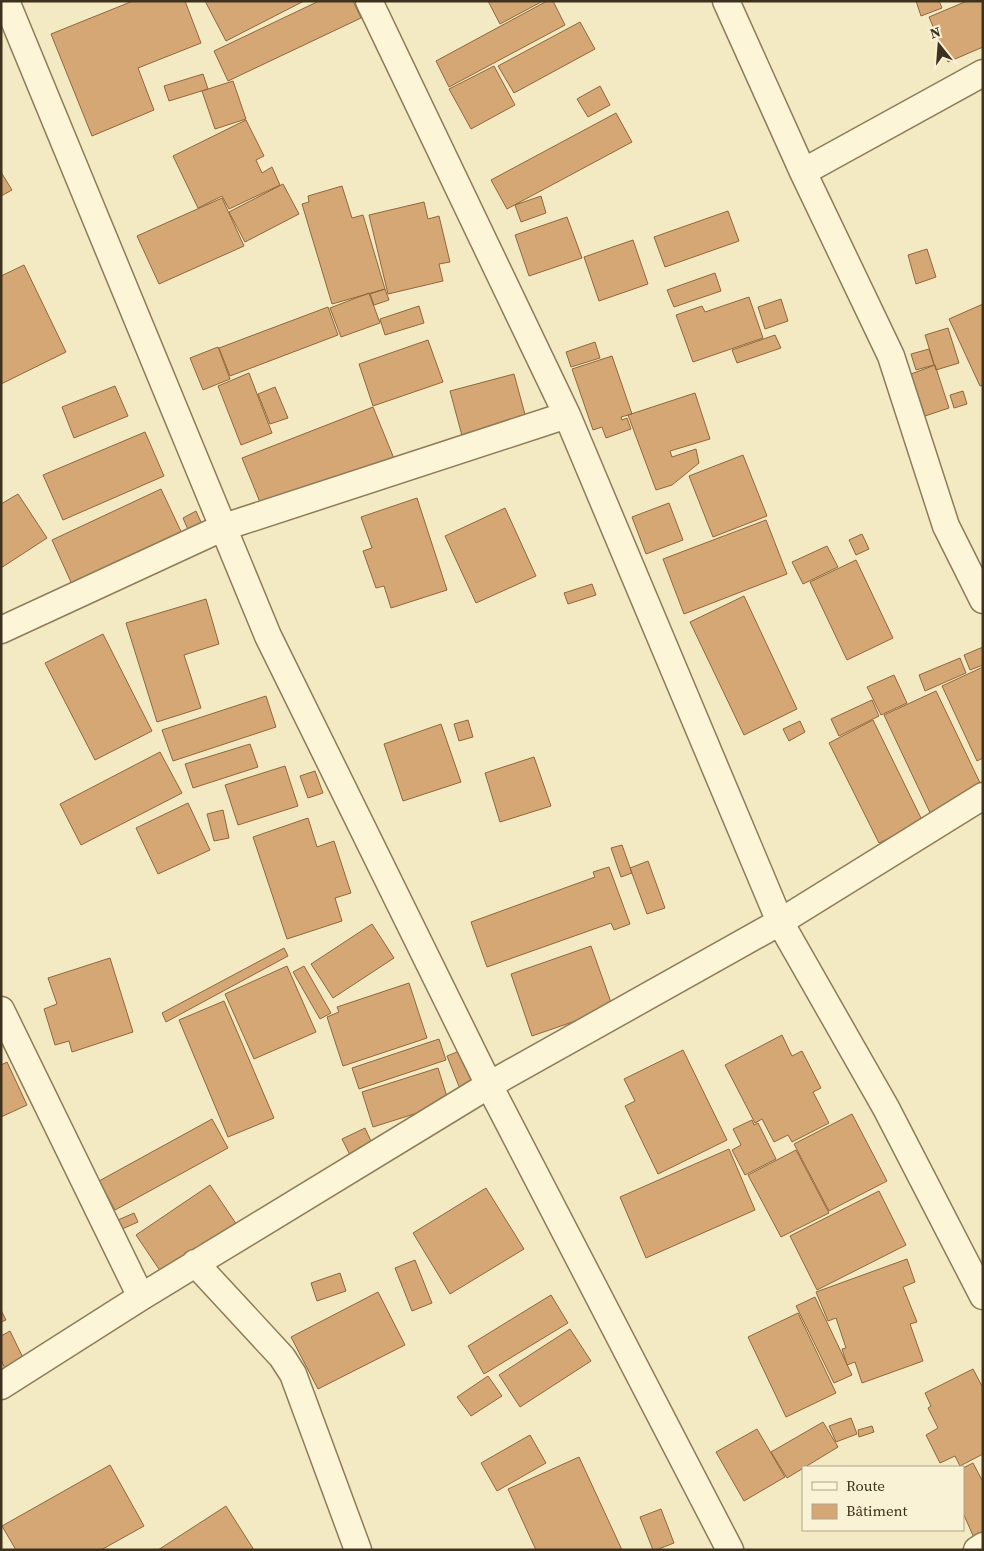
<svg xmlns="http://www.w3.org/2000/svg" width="984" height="1551" viewBox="0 0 984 1551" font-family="'Source Serif 4',serif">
<rect width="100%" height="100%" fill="#f3eac3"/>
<path fill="#d5a775" stroke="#91663b" d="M133 1H185L201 43 138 68 154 110 92 136 51 34Z
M205 1H304L226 41Z
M319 1H353L361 18 228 81 214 51Z
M488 1H543L500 24Z
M547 1H553L565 25 449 87 436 61Z
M916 1H939L942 8 921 16Z
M967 1H983V47L948 62 929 17Z
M580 22 595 49 514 93 498 66Z
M494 66 515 105 471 129 449 89Z
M203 74 208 89 169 101 164 86Z
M233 81 246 119 215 129 202 91Z
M600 86 610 105 588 117 577 99Z
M616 113 632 142 507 209 491 180Z
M246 120 264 156 256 160 262 173 272 167 280 185 229 209 222 196 198 208 173 156Z
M1 172 12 190 1 196Z
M283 184 299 214 245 242 229 212Z
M342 186 352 218 363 215 385 289 332 304 302 204 309 202 308 196Z
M541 196 546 213 521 222 515 205Z
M222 198 244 246 159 284 137 236Z
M424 202 428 219 439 216 450 262 439 264 443 281 388 294 369 215Z
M728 211 739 241 665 267 654 237Z
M567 217 582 258 529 276 515 235Z
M633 240 648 284 599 301 584 257Z
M927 249 936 277 916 284 908 255Z
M24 265 66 352 1 384V276Z
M715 273 721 291 674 307 667 290Z
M385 289 389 300 374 305 370 294Z
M369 293 380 323 341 337 330 308Z
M749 297 763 338 693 362 676 315 702 306 705 312Z
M781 299 788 321 765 329 758 307Z
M983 304V385L980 386 949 319Z
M419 306 424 323 385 335 380 319Z
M328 307 338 335 230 376 219 348Z
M948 328 959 363 936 370 925 335Z
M775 335 781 348 737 363 732 350Z
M428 340 443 382 373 406 359 364Z
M595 342 600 358 571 367 566 352Z
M218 347 230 379 203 390 190 358Z
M929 349 934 365 916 370 911 354Z
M612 356 632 414 621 417 622 420 627 418 631 429 606 438 602 427 593 430 572 369Z
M935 365 949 408 925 416 911 374Z
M249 373 272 433 241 445 218 386Z
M514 374 532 440 468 458 450 391Z
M115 386 128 416 74 438 62 407Z
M275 387 288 418 270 424 258 394Z
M963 391 967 404 954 408 950 395Z
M695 393 710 439 670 451 672 457 696 449 699 463 672 485 656 490 628 415Z
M373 407 395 461 264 512 242 458Z
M145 432 164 476 63 520 43 475Z
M743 455 767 516 713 537 689 476Z
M161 489 185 540 75 591 52 540Z
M18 494 47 538 1 568V504Z
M417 498 447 590 391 608 384 586 376 588 363 551 372 548 361 517Z
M669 503 683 540 646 554 632 517Z
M505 508 536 576 476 603 445 536Z
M196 511 209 540 195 546 183 518Z
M766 520 787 574 684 614 663 559Z
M862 534 869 549 856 555 849 540Z
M827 546 838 567 803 584 792 562Z
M856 560 893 638 847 660 810 582Z
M592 584 596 595 568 604 564 593Z
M744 596 797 709 744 735 690 622Z
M206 599 219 644 184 655 201 708 157 722 126 623Z
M103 634 152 731 95 760 45 663Z
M983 647V665L970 670 964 655Z
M960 658 966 673 925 691 919 675Z
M983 667V758L977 761 942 686Z
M894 675 907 703 881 715 867 687Z
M936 691 983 789 933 819 884 715Z
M266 696 276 727 173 761 162 730Z
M872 700 879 716 839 736 831 719Z
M468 720 473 737 459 741 454 724Z
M873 720 923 822 879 843 829 743Z
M800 721 805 732 789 741 783 729Z
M441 724 461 782 403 801 384 744Z
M250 744 258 767 193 788 185 764Z
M160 752 182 793 81 845 60 804Z
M534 757 551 806 500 822 485 773Z
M285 766 298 806 238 825 225 785Z
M315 771 323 793 308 798 300 776Z
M188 803 210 850 158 874 136 828Z
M223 810 229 838 214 841 207 814Z
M308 818 317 847 334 841 351 893 335 898 342 921 287 939 253 837Z
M622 845 632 873 621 877 611 848Z
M648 861 665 908 647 914 630 868Z
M609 867 630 924 614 930 611 923 487 967 471 922 595 877 593 872Z
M372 924 394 958 333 998 311 964Z
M591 946 613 1008 532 1036 511 974Z
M284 948 288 956 166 1022 162 1013Z
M110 958 133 1032 72 1052 69 1041 55 1045 44 1009 57 1004 48 978Z
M287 966 316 1032 254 1059 225 994Z
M304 966 331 1013 320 1019 293 972Z
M409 983 427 1038 343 1066 327 1017 339 1012 337 1007Z
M224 1001 274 1118 228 1137 179 1020Z
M782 1035 792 1056 802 1051 821 1088 813 1092 829 1123 792 1142 788 1135 774 1142 762 1119 755 1123 725 1065Z
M439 1039 446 1060 359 1089 352 1068Z
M462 1050 474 1083 460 1089 447 1056Z
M683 1050 727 1140 658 1174 625 1106 635 1101 624 1079Z
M7 1062 27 1105 1 1117V1065Z
M438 1068 449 1103 373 1127 362 1092Z
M852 1114 887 1181 829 1211 794 1144Z
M212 1119 228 1148 115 1210 99 1181Z
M752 1120 754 1125 758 1123 776 1159 745 1175 732 1150 741 1145 733 1129Z
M365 1128 375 1150 353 1161 342 1139Z
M729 1149 755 1210 646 1258 620 1197Z
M796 1150 829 1213 781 1237 748 1175Z
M210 1185 241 1231 167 1281 136 1235Z
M486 1188 524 1249 450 1294 413 1233Z
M879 1191 906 1245 817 1290 790 1236Z
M134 1213 138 1222 122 1229 118 1220Z
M907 1259 915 1282 903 1287 917 1322 910 1324 923 1361 862 1383 855 1362 847 1365 842 1349 846 1348 836 1318 828 1321 816 1292Z
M415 1260 432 1303 412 1311 395 1268Z
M340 1273 346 1291 317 1301 311 1283Z
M378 1292 405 1345 318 1389 291 1337Z
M551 1295 568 1323 484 1374 468 1346Z
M815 1297 852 1375 834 1383 796 1306Z
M1 1310 6 1320 1 1322Z
M798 1313 836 1393 786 1417 748 1337Z
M570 1329 591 1361 520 1407 499 1375Z
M10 1331 28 1368 9 1377 1 1360V1336Z
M973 1369 983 1388V1454L960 1466 955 1456 940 1463 926 1435 938 1428 928 1408 931 1406 925 1393Z
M488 1376 502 1396 471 1416 457 1397Z
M851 1418 857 1434 836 1442 829 1426Z
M823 1422 838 1447 787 1478 771 1452Z
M872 1426 874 1432 859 1437 858 1430Z
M757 1429 785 1477 744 1501 716 1452Z
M530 1435 546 1463 497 1491 481 1463Z
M579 1457 622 1550H536L508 1489Z
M973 1463 983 1482V1537L975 1540 963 1513V1468Z
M110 1465 144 1526 101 1550H16L2 1526Z
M226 1506 254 1550H158Z
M661 1509 674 1543 656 1550H653L640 1517Z"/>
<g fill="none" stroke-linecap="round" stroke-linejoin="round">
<defs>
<path id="street" d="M6 1 268 636 489 1085 730 1550
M369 1 567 415 780 922 886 1108 983 1296
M726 1 803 172 891 356 946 526 983 600
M803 172 983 73
M1 630 224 527 567 415
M1 1010 141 1297
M195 1263 282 1357 293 1374 358 1550
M1 1386 141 1297 489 1085 780 922 983 796
M977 1550 983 1546"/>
</defs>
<use href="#street" stroke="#8f7b58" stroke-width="29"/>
<use href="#street" stroke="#fcf5d8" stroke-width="26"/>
</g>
<rect width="984" height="1551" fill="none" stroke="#3e311d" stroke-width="5"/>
<rect x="802" y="1466" width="162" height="65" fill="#f9f2d4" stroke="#aea58b"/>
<rect x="812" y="1482" width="25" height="8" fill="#fcf5d8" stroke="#aea58b"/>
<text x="846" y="1491" font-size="15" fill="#3e311d">Route</text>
<rect x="812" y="1504" width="25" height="15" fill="#d5a775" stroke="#aea58b"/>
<text x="846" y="1516" font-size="15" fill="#3e311d">Bâtiment</text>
<g transform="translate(939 45) rotate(343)" stroke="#f9f2d4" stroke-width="4" paint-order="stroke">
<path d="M0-4L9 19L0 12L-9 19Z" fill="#3e311d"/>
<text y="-8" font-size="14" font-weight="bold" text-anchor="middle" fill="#3e311d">N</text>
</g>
</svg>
